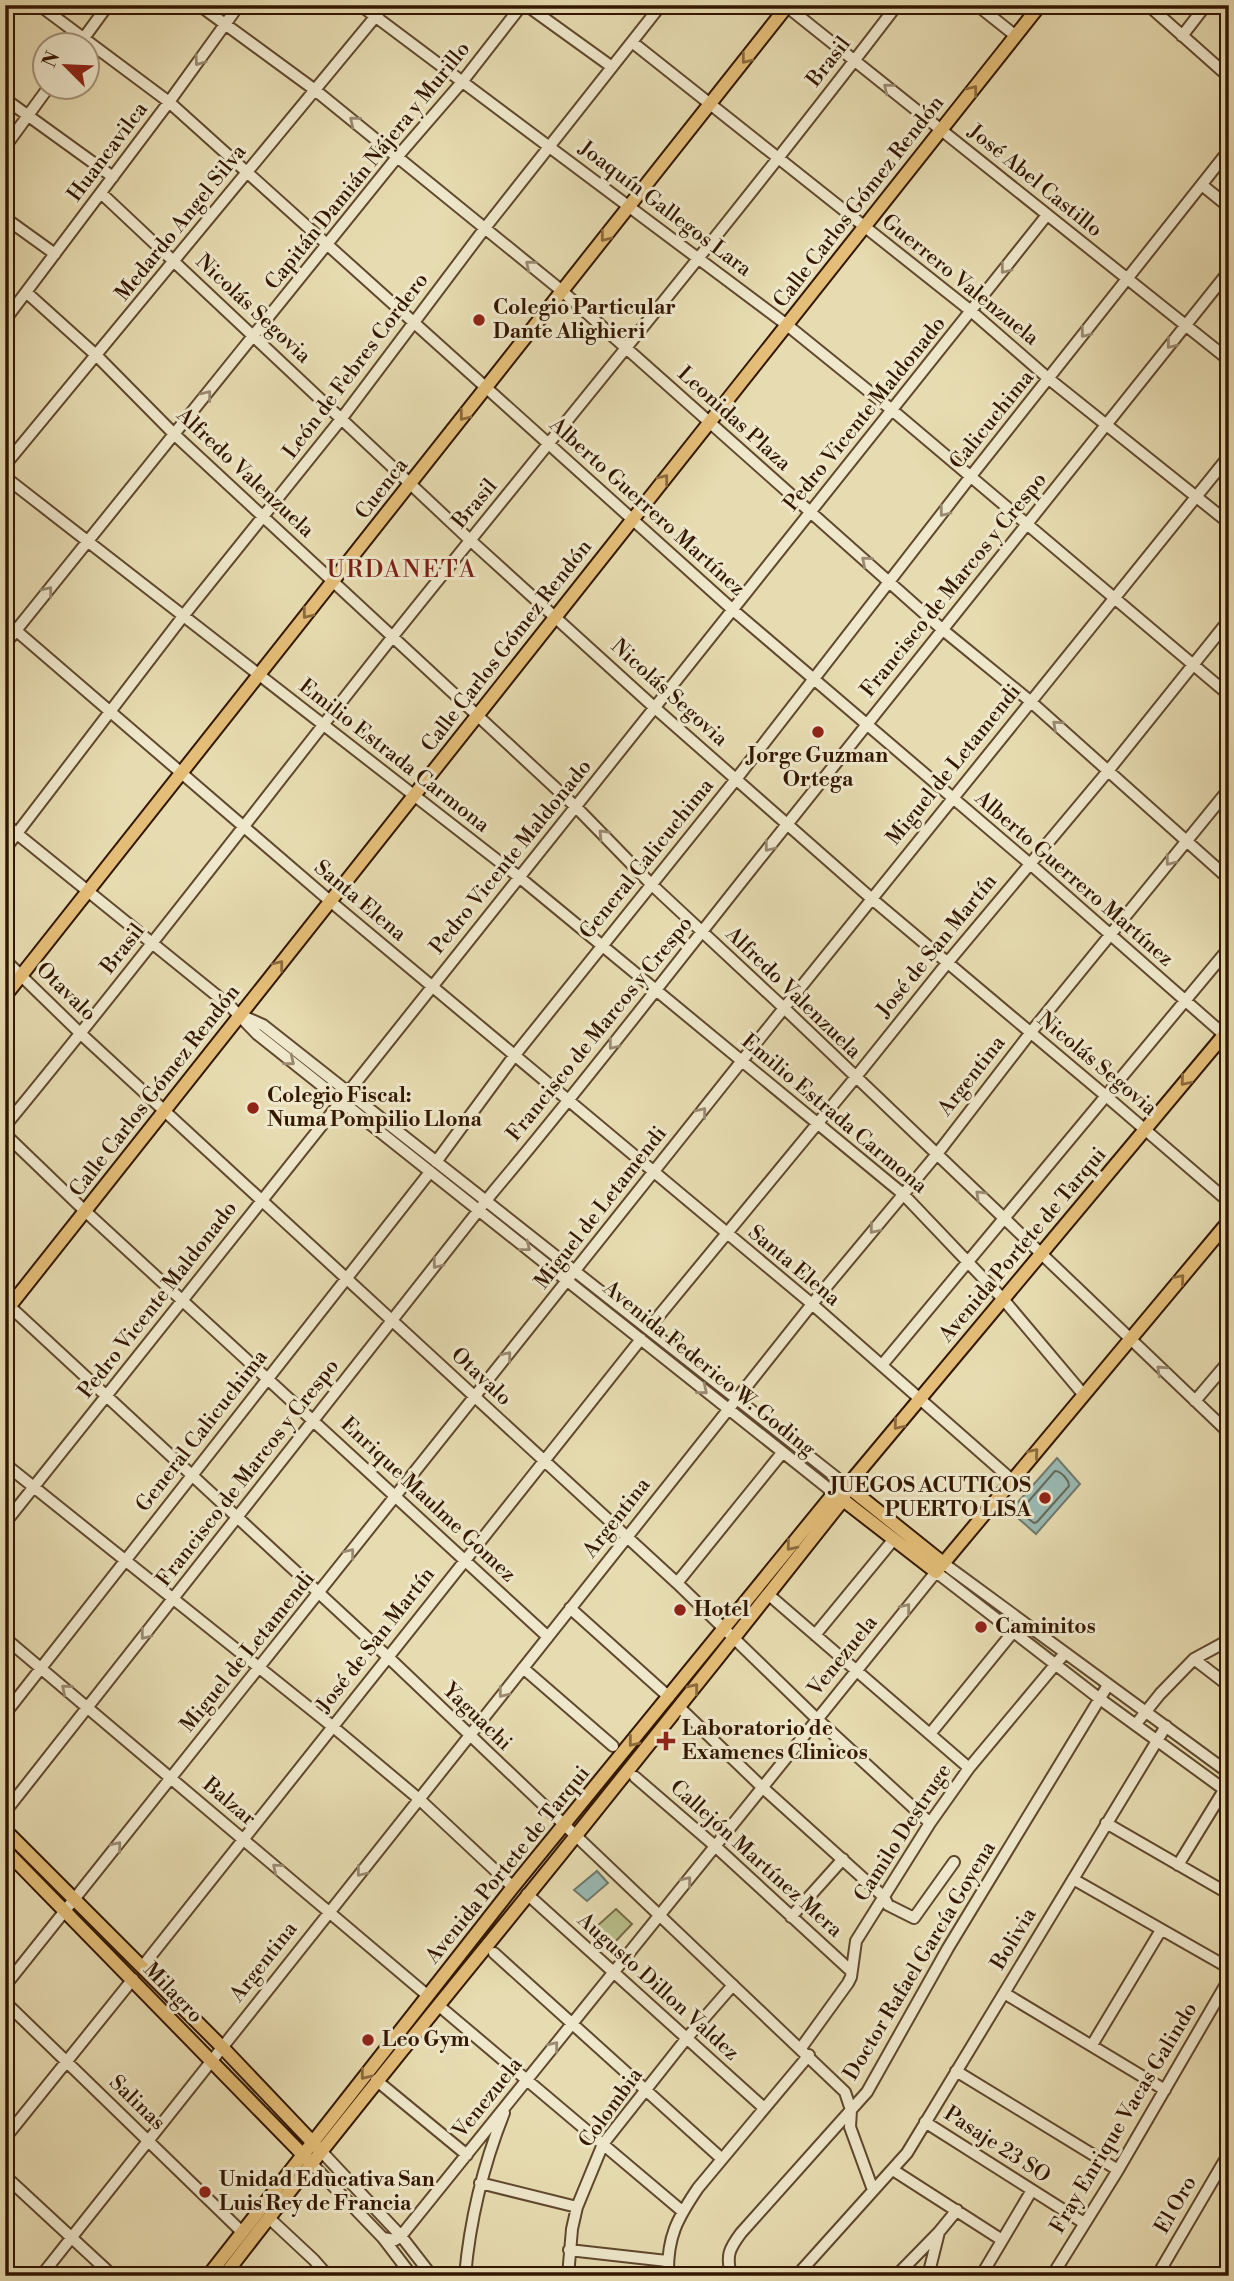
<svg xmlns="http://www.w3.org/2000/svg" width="1234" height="2281" viewBox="0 0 1234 2281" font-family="'Libre Bodoni',serif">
<rect width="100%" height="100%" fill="#e7dcb1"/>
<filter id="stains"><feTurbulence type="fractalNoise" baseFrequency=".00286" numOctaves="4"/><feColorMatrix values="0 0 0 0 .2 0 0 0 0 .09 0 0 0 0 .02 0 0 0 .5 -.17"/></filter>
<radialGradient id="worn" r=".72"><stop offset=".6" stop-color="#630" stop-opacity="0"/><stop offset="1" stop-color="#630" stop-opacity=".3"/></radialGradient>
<path fill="#b8bf89" stroke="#766b45" stroke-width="2" d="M616 1909 632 1924 613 1944 596 1927Z"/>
<path fill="#99bab4" stroke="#70796c" stroke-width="2" d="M1057 1458 1080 1484 1036 1534 1010 1511Z
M597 1871 608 1883 587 1901 574 1890Z"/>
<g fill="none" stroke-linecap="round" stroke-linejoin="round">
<path stroke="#66685a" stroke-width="2" d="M1055 1471C1061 1471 1069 1480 1069 1486L1037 1522 1034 1523 1022 1514 1021 1510Z"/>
<defs>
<path id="minor" d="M39 5 169 102 733 610 1029 863 1229 1039
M199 5 315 90 562 291 943 630 1030 701 1229 879
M360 5 787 325 892 410 1229 695
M526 5 612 67
M785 5 1229 360
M977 5 1016 36
M1148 5 1229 77
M1182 36 1206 5
M632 42 971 311 1049 379 1229 523
M78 46 108 5
M5 99 113 177
M5 147 48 88
M1202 185 1229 207
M101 193 470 540 655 708 872 899 1106 1096 1229 1202
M5 218 55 254
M26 292 97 356 175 435 576 807 652 885 784 1008 1229 1433
M5 320 169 102 239 5
M5 465 385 5
M5 477 519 877 903 1194 1003 1299 1083 1394
M5 621 330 901 812 1304 1012 1480
M5 644 398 156 462 82 522 5
M5 824 231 1007 257 1034 834 1493
M5 849 184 615 342 418 485 228 661 5
M5 960 81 1034 677 1583 817 1719 930 1823
M245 1017 263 1025 847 1486
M5 1126C138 965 264 799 394 635 562 425 734 219 897 5
M5 1134 85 1211 548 1637
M436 1162 514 1056 737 778 971 476 1229 150
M5 1302 387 1656 845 2092 851 2110 850 2127 873 2190
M648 1329 855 1078 948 962 1108 771 1229 620
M882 1365 1229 948
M1195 1401 1229 1361
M5 1464 332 1726 419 1799 513 1887
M5 1523 1047 215
M943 1563 1229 1773
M677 1583 782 1453
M769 1595 969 1768
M570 1608 669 1697
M815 1635 894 1539
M5 1638 427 1995
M1194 1659 1229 1686
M523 1668 613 1746
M679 1707 762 1787 884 1897 888 1905 914 1918 954 1862
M5 1714 430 1172
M1136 1724 1160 1694 1194 1659 1229 1640
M930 1734 1013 1632
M635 1777 715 1846 851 1971
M5 1812 493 1192C595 1071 690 945 789 822 936 639 1082 455 1229 271
M1106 1823 1229 1894
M1178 1865 1224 1790
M1073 1879 1229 1968
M527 1894 764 2108
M791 1917 843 1859
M494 1953 722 2159
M142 1967 641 1339
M5 1986 784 1008 1229 456
M1004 1993 1165 2090
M5 2002 242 2232
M438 2005 682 2211
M1092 2045 1161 1930
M801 2048 848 1983 851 1977 856 1941 930 1823 969 1768 1065 1653
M956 2071 1118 2170
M376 2080 467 2155
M925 2122 1084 2223
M5 2138 133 1979
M321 2151 401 2236 432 2276
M311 2163 383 2238 412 2276
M893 2170 1002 2240
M5 2176 113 2276
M480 2183 577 2207
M269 2218 314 2260 328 2276
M383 2238 395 2240 401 2236 936 1572 1100 1699 1229 1793
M569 2250 667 2261
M41 2276 812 1304 937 1154 1031 1032 1229 789
M465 2276C470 2219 483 2166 504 2113
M568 2276 572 2229 577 2207 603 2144 686 2039 733 1985
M668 2276C667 2237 677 2219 698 2188L809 2055
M731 2276C726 2255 729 2249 741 2233L867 2092 948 1948 1108 1685
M794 2276 800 2272 907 2153 1166 1726
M896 2276 939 2232
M928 2276 939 2232 957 2210
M981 2276 1032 2190
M1052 2276 1118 2170 1229 1979
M1157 2276 1229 2153
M1225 2276 1229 2270"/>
<path id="major" d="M5 996 788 5
M5 1312 1040 5
M847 1486 943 1563
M838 1496 936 1572 1229 1221
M5 1830 221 2046 317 2147
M5 1850 308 2160
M208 2276 513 1887 834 1493 847 1486 1229 1029
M224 2276C334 2132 449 1993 562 1853 656 1736 750 1618 843 1500L847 1486"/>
</defs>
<use href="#minor" stroke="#60482d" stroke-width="14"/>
<use href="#major" stroke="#331701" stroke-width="16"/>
<use href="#minor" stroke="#efe8cc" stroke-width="10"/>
<use href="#major" stroke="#e4be78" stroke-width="12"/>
</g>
<defs><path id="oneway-chevron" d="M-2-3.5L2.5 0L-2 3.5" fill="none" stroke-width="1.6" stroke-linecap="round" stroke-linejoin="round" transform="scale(1.75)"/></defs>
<g stroke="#8c6a3c">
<use href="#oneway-chevron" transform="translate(746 59) rotate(128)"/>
<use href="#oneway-chevron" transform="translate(973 90) rotate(-52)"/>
<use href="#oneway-chevron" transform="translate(605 237) rotate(128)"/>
<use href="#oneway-chevron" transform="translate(464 416) rotate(128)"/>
<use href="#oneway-chevron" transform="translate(664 479) rotate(-52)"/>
<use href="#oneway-chevron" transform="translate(307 614) rotate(128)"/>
<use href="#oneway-chevron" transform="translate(279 965) rotate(-52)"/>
<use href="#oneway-chevron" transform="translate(1185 1081) rotate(130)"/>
<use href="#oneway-chevron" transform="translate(1180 1279) rotate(-50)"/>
<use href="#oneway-chevron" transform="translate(898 1425) rotate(130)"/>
<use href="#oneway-chevron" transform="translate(1034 1453) rotate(-50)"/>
<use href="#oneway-chevron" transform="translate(791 1546) rotate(129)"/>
<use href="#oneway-chevron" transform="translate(694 1688) rotate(-51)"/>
<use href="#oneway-chevron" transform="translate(633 1742) rotate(129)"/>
<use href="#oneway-chevron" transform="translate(365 2075) rotate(128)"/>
</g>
<g stroke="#9a8a71">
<use href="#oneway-chevron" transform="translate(199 61) rotate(126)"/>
<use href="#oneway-chevron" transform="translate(888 88) rotate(-141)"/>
<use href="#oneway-chevron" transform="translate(354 121) rotate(-141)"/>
<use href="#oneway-chevron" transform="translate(530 265) rotate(-141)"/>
<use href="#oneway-chevron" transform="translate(1005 269) rotate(128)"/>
<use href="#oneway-chevron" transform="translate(1085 333) rotate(128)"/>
<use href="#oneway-chevron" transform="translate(1171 344) rotate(129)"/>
<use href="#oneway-chevron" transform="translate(207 395) rotate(-52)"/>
<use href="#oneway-chevron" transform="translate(944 512) rotate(128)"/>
<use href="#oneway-chevron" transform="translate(866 561) rotate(-139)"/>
<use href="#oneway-chevron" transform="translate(48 591) rotate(-51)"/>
<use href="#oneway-chevron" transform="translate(1057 725) rotate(-138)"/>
<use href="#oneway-chevron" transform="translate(603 834) rotate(-134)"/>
<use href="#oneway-chevron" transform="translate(769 847) rotate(128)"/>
<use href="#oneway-chevron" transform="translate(1170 861) rotate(128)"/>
<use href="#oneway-chevron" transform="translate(613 1045) rotate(128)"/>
<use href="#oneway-chevron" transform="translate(290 1061) rotate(39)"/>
<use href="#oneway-chevron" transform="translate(702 1112) rotate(-51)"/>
<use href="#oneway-chevron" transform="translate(980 1195) rotate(-136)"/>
<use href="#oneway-chevron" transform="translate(874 1229) rotate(130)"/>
<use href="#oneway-chevron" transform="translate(526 1247) rotate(38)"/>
<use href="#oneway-chevron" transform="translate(437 1264) rotate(128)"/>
<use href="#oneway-chevron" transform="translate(507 1356) rotate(-51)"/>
<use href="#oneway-chevron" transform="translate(1161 1370) rotate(-137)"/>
<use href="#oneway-chevron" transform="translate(703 1390) rotate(39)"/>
<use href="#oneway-chevron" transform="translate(350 1553) rotate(-52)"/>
<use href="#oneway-chevron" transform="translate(906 1608) rotate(-51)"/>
<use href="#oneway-chevron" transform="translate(145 1635) rotate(128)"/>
<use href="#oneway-chevron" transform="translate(66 1689) rotate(-140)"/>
<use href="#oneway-chevron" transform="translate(503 1693) rotate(128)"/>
<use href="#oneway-chevron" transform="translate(117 1846) rotate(-51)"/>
<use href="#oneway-chevron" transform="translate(277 1868) rotate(-140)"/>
<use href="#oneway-chevron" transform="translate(361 1872) rotate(128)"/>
<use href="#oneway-chevron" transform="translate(687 1881) rotate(-51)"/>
<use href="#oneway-chevron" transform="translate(554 2046) rotate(-51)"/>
</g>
<g fill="#8f2418" stroke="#efe8cc" stroke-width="2.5">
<circle cx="479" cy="320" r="7"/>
<circle cx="818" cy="732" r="7"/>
<circle cx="253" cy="1108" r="7"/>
<circle cx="1045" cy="1498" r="7"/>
<circle cx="680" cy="1610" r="7"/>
<circle cx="981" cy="1627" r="7"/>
<path d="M662.5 1730.5h7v7h7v7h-7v7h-7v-7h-7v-7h7z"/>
<circle cx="368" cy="2040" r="7"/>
<circle cx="205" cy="2192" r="7"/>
</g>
<g text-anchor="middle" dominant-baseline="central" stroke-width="6" stroke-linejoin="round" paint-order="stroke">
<g font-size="21" fill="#331701" stroke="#efe8cc">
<text transform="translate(829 62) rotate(-52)">Brasil</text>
<text transform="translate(108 152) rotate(-53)">Huancavilca</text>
<text transform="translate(368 166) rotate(-51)">Capitán Damián Nájera y Murillo</text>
<text transform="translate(1035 181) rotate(39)">José Abel Castillo</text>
<text transform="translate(859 202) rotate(-52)">Calle Carlos Gómez Rendón</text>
<text transform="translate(665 209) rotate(37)">Joaquín Gallegos Lara</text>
<text transform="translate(181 223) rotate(-51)">Medardo Angel Silva</text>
<text transform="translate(960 280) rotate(39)">Guerrero Valenzuela</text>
<text transform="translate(253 309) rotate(43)">Nicolás Segovia</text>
<text transform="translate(356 366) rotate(-53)">León de Febres Cordero</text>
<text transform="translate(865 414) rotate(-51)">Pedro Vicente Maldonado</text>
<text transform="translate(734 419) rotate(42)">Leonidas Plaza</text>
<text transform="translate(992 420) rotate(-51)">Calicuchima</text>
<text transform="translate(245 473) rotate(43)">Alfredo Valenzuela</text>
<text transform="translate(382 489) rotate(-52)">Cuenca</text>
<text transform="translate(475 504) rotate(-50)">Brasil</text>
<text transform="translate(647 507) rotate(42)">Alberto Guerrero Martínez</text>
<text transform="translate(954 585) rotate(-51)">Francisco de Marcos y Crespo</text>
<text transform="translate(507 646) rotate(-52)">Calle Carlos Gómez Rendón</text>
<text transform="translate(669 693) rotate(42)">Nicolás Segovia</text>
<text transform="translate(394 756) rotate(38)">Emilio Estrada Carmona</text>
<text transform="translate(954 765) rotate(-51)">Miguel de Letamendi</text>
<text transform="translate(511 857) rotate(-51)">Pedro Vicente Maldonado</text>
<text transform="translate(647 859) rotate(-51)">General Calicuchima</text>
<text transform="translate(1074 879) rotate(41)">Alberto Guerrero Martínez</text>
<text transform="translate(360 901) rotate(40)">Santa Elena</text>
<text transform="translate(937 946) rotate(-51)">José de San Martín</text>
<text transform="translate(123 949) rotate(-52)">Brasil</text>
<text transform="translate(66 992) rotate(44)">Otavalo</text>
<text transform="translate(793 993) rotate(44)">Alfredo Valenzuela</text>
<text transform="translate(600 1029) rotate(-51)">Francisco de Marcos y Crespo</text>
<text transform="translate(1097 1064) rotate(40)">Nicolás Segovia</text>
<text transform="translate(972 1076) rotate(-52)">Argentina</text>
<text transform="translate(155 1091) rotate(-52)">Calle Carlos Gómez Rendón</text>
<text transform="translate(834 1114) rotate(40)">Emilio Estrada Carmona</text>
<text transform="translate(601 1208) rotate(-52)">Miguel de Letamendi</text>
<text transform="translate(1023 1245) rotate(-50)">Avenida Portete de Tarqui</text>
<text transform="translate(794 1266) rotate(40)">Santa Elena</text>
<text transform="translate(158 1300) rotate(-52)">Pedro Vicente Maldonado</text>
<text transform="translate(709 1369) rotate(39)">Avenida Federico W. Goding</text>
<text transform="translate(481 1377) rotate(43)">Otavalo</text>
<text transform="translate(202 1431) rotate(-52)">General Calicuchima</text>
<text transform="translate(248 1473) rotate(-52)">Francisco de Marcos y Crespo</text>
<text transform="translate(428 1500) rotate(43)">Enrique Maulme Gomez</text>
<text transform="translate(617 1518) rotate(-52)">Argentina</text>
<text transform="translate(376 1640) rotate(-52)">José de San Martín</text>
<text transform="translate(248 1652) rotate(-51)">Miguel de Letamendi</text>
<text transform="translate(843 1656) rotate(-51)">Venezuela</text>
<text transform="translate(477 1717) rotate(44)">Yaguachi</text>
<text transform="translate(229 1802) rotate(40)">Balzar</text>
<text transform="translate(903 1833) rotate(-57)">Camilo Destruge</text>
<text transform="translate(756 1859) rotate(42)">Callejón Martínez Mera</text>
<text transform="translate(508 1865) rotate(-51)">Avenida Portete de Tarqui</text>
<text transform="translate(1014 1939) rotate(-59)">Bolivia</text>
<text transform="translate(920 1961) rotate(-59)">Doctor Rafael García Goyena</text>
<text transform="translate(264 1962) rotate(-52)">Argentina</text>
<text transform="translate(658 1987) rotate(42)">Augusto Dillon Valdez</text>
<text transform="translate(173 1993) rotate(46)">Milagro</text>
<text transform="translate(488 2098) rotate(-51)">Venezuela</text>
<text transform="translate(137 2103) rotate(44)">Salinas</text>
<text transform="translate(611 2108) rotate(-54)">Colombia</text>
<text transform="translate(1124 2118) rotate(-59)">Fray Enrique Vacas Galindo</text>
<text transform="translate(997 2145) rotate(33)">Pasaje 23 SO</text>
<text transform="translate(1176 2205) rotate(-60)">El Oro</text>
</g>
<g font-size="21" font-weight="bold" fill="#331701" stroke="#efe8cc" text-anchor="start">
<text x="493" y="308">Colegio Particular<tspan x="493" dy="24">Dante Alighieri</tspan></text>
<text x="818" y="756" text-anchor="middle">Jorge Guzman<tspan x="818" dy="24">Ortega</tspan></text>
<text x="267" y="1096">Colegio Fiscal:<tspan x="267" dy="24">Numa Pompilio Llona</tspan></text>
<text x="1031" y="1486" text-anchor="end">JUEGOS ACUTICOS<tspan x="1031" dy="24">PUERTO LISA</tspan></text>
<text x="694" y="1610">Hotel</text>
<text x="995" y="1627">Caminitos</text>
<text x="682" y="1729">Laboratorio de<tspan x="682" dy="24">Examenes Clinicos</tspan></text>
<text x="382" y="2040">Leo Gym</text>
<text x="219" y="2180">Unidad Educativa San<tspan x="219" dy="24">Luis Rey de Francia</tspan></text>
</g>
<g font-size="24" letter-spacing="2" fill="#7a1f14" stroke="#efe8cc">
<text x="402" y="570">URDANETA</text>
</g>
</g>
<rect width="1234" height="2281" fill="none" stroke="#e7dcb1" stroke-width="28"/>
<rect x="7" y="7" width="1220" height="2267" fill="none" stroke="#331701" stroke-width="3.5"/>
<rect x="14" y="14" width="1206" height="2253" fill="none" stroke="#331701" stroke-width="2"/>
<g transform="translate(66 66) rotate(294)"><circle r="33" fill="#efe8cc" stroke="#a4947b" stroke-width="2"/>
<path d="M0-5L12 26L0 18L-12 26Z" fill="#8f2418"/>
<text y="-10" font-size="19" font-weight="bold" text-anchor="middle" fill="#331701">N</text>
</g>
<rect width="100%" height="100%" filter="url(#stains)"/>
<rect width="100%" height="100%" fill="url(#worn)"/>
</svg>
